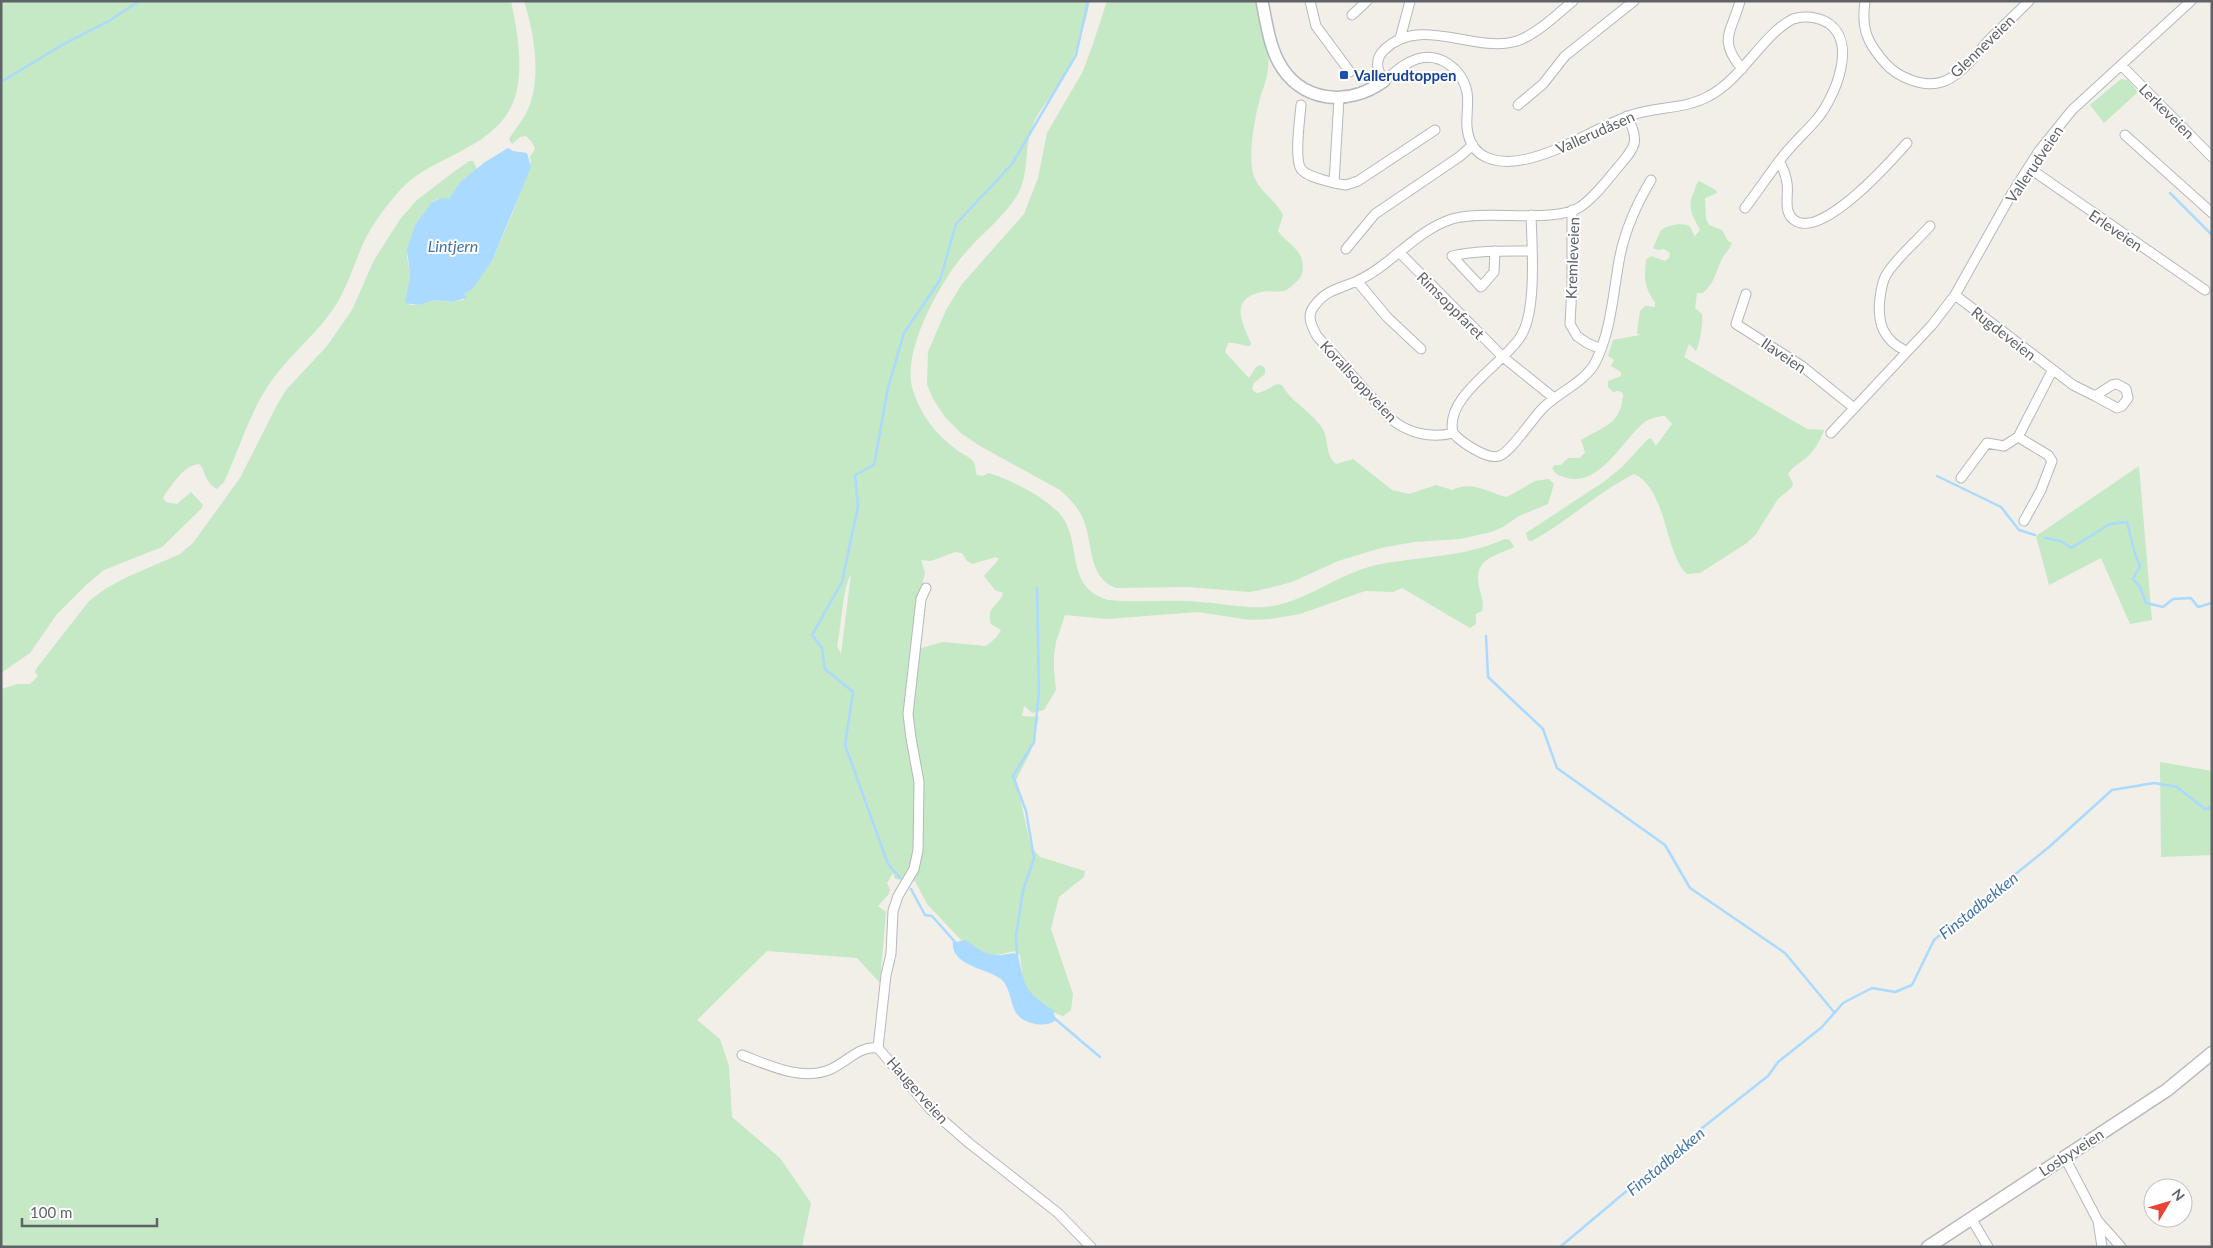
<svg xmlns="http://www.w3.org/2000/svg" width="2213" height="1248" viewBox="0 0 2213 1248" font-family="Lato,sans-serif">
<style>
.green{fill:#c5e8c5;fill-rule:evenodd}
.water{fill:#aadaff}
.lines{fill:none;stroke-linecap:round;stroke-linejoin:round}
.stream{stroke:#aadaff;stroke-width:2.5}
.minor-casing{stroke:#b5b8bc;stroke-width:11}
.tertiary-casing{stroke:#b5b8bc;stroke-width:14}
.secondary-casing{stroke:#b6babf;stroke-width:15}
.minor{stroke:#fff;stroke-width:9}
.tertiary{stroke:#fff;stroke-width:11}
.secondary{stroke:#fff;stroke-width:12}
.transit-dot{fill:#1a4fb4;stroke:#fff;stroke-width:2}
.labels{text-anchor:middle;dominant-baseline:central;stroke-width:4;stroke-linejoin:round;paint-order:stroke}
.street-label{font-size:15px;fill:#5f6368;stroke:#fff}
.transit-label{font-size:15px;font-weight:bold;fill:#164399;stroke:#fff;text-anchor:start}
.water-label{font-size:16px;font-style:italic;fill:#4174aa;stroke:#fff}
</style>
<rect width="100%" height="100%" fill="#f1efe8"/>
<path class="green" d="M1,1h510c7,32 15,79 -1,108 -22,41 -79,48 -109,80 -15,17 -30,36 -39,57 -7,17 -13,35 -22,52 -17,31 -47,53 -68,82 -22,30 -32,68 -48,102l-7,7c-9,-5 -12,-13 -15,-22l-3,-3c-15,1 -25,19 -34,30l-2,4 3,4 11,2 14,-12 12,13 -1,3 -40,39 -58,23 -18,15 -29,29 -27,39 -29,20z
M524,1h566c-5,25 -14,53 -26,75 -10,18 -25,32 -32,51 -8,21 -3,47 -14,67 -15,25 -40,42 -58,65 -22,28 -57,91 -48,128 7,26 23,47 45,63 5,4 11,6 16,11 3,4 2,9 4,14l6,1 5,-3c22,6 66,28 77,48 16,31 2,66 43,79 30,3 61,-1 91,2 26,1 53,9 79,3 34,-8 63,-32 98,-40 45,-9 86,-7 129,-26l5,1 4,7c-24,11 -42,13 -34,44 2,7 4,12 2,20l-6,3v10l-6,4 -68,-40 -9,4 -28,-1 -65,23 -30,5 -20,1 -52,-8 -91,7 -42,-4 -9,27 -2,14v14l2,20 -12,20 -12,3 -8,-7 -2,10 17,1 -9,36 -14,27 15,67 9,10 45,14 -1,6 -25,20 -8,32 22,65 -2,16 -8,6 -16,-6 -23,-20 -4,-35 -5,-4 -23,5 -30,-15 -35,-37 -12,-23 -20,-2 -2,-6 -6,10 3,7 -2,5 -10,11 8,6 -6,71 -23,-25 -90,-7 -70,69 23,19 9,27 3,51 48,41 31,45 -9,44h-801v-558l17,-5h12l8,-8 -3,-4 1,-3 53,-68 16,-12 20,-11 55,-24 13,-11 47,-65 37,-73 9,-15 41,-44 25,-36 22,-50 27,-42 16,-18 34,-26 18,-13h4l4,8 -17,13 -11,17h-11l-7,4 -16,22 -8,31 3,20 -3,20 3,9h9l16,-5 17,2 12,-2v-6l28,-33 21,-49 18,-50 -1,-5 5,-8 -3,-7 -6,-6 -6,1 -8,7 -3,-5c6,-10 15,-20 19,-30 14,-30 6,-77 -4,-108zM955,552l7,1 5,8 5,3 24,-7 3,2 -15,17 11,14 8,3c-4,14 -17,12 -12,31l10,6 -5,8 -10,8 -43,-4 -25,7v-48l7,-28 -4,-13 10,1zM851,574l-10,80 -4,-8c5,-22 5,-56 14,-72z
M1107,1h149c4,21 15,47 12,68 -1,12 -7,23 -9,34 -5,17 -12,60 -4,76 7,14 21,22 28,36l-5,16c7,10 19,16 23,26 3,9 3,19 -5,25 -3,3 -8,8 -12,9 -7,2 -16,-1 -23,1 -32,7 -19,31 -10,51l-1,3c-8,0 -15,-4 -22,-3l-3,9 24,26 7,-11 5,-2 4,3v6l-11,9 -2,6 4,4 6,-1 15,-8 5,1c9,17 26,24 38,40 11,14 3,28 16,39l17,-5 39,31 17,4 27,-9 16,5c21,-10 36,3 55,7l28,-16 14,-2 5,5 -6,20 -29,12 -16,11 -12,5 -31,7 -46,3 -33,6 -43,13 -46,21 -31,8 -12,2 -60,-5 -73,1c-28,-10 -23,-44 -32,-67 -5,-13 -14,-22 -24,-31l-80,-44 -18,-12 -17,-17 -12,-18 -6,-15 1,-32 18,-42 16,-26 62,-70 14,-36 9,-45 36,-62 10,-27z
M2121,79l7,1 10,12 -34,31 -14,-18z
M1699,181l17,9 1,3 -12,5 1,21 3,6 13,5 6,11 4,2c-2,6 -6,9 -9,14 -7,13 -8,26 -20,36h-6l-2,15 7,6c1,9 -2,30 -6,37l-7,-7 -5,13 123,72 17,1c-4,11 -9,20 -18,28 -6,5 -14,9 -18,16l5,9 -1,4 -14,12 -22,35 -9,9 -47,30 -13,1c-23,-21 -19,-84 -53,-100 -36,18 -67,48 -102,67l-4,-1 -2,-7 79,-52 17,-14 26,-28 3,-1 5,8 16,-22 -7,-8c-7,0 -13,2 -19,5 -22,16 -45,66 -79,57 -7,-2 -11,-3 -15,-10l3,-3h6l7,-7h12l5,-6 -4,-12c21,-13 41,-15 42,-47l-4,-2 -6,1 -5,-5v-6l13,-5v-4l-10,-6 3,-6 -6,-4 5,-16 27,-5 -3,-2 3,-22 5,-5 10,1v-5c-11,-14 -11,-26 -9,-42l5,-4 14,5 4,-3 1,-5 -6,-4 -6,1 -5,-2 8,-18c7,-5 21,-8 28,-4 3,2 3,7 6,10l5,-6c-7,-14 -14,-23 -6,-38 2,-5 2,-8 5,-11z
M2139,466l13,154 -22,4 -29,-66 -52,27 -13,-49z
M2160,762l52,9v84l-51,2z"/>
<path class="water" d="M508,148l5,3 14,2 4,14 -39,94 -20,28 -8,5 3,4 -15,4 -17,-2 -16,5 -14,-2 5,-27 -3,-27 8,-24 16,-22 10,-5 8,1 11,-17 25,-20z
M953,940l4,2 8,-2c22,14 23,18 49,13l4,3c8,34 6,34 35,54l3,10c-10,9 -35,4 -41,-9 -5,-10 -5,-24 -14,-32 -14,-11 -52,-13 -48,-39z"/>
<g class="lines">
<path class="stream" d="M1,82l61,-37 47,-24 30,-20
M2170,193l42,42
M1937,476l64,31 18,23 16,5
M2045,538l16,3 10,7 39,-24 17,-2 8,32 5,12 -7,13 7,8 6,16 17,4 10,-8 18,-1 7,9 14,-4
M1486,636l2,41 55,52 14,39 108,77 25,43 95,65 49,59
M900,878l-12,-14 -43,-119 8,-53 -28,-23 -3,-21 -10,-13 30,-53 16,-76 -3,-31 19,-10 14,-77 16,-55 36,-53 16,-56 56,-60 64,-109 12,-54
M911,889l14,26 7,1 23,26
M1017,957l-1,-21 7,-45 11,-33 -8,-47 -13,-35 21,-34 5,-51 -2,-103
M1054,1018l46,39
M1560,1247l132,-111 76,-60 10,-14 44,-35 21,-24 29,-15 23,4 17,-7 22,-45 115,-93 63,-57 42,-7 23,4 28,22 7,-2"/>
<defs>
<path id="minor" d="M1310,1l6,25 34,46
M1573,1c-16,13 -40,37 -60,41 -41,10 -94,-27 -129,8 -10,10 -7,20 0,31 10,-8 20,-18 33,-22 23,-7 45,10 50,33 2,12 -1,23 0,35 3,34 33,38 60,32 38,-9 66,-30 102,-43 26,-10 55,-6 80,-20 32,-16 55,-63 84,-77 11,-4 25,-2 35,4 30,20 7,74 -11,96 -12,14 -26,26 -37,41 -12,16 -23,32 -35,48
M1740,1c-8,31 -23,38 2,68
M1865,1c-4,28 2,42 21,63 12,13 37,24 56,18 19,-6 35,-29 48,-43 13,-13 26,-25 39,-38
M1352,15l15,-14
M1400,39l10,-38
M2121,65l91,92
M1339,98l-5,85 12,2 12,-4 77,-51
M1301,105c-1,13 -7,54 0,64 6,8 24,11 33,14
M1518,105l25,-21 22,-28 69,-55
M2125,135l87,78
M1779,161c4,7 7,14 8,22 2,11 -4,28 6,36 26,24 98,-58 114,-76
M2029,168l176,122
M1572,210v75l-2,39 7,12 10,7 14,6
M1346,249l29,-35 84,-57 14,-12
M1495,251l-1,21 -13,15 -29,-31c26,-6 53,-5 79,-5
M1399,252l104,105 51,41
M1357,281l30,36 34,32
M1746,294l-10,30 66,42 52,42
M1955,295l118,90 22,11 17,-11 5,-1 9,5 2,9 -6,8 -5,2 -22,-12
M1906,351c-23,-11 -29,-28 -26,-53 1,-8 2,-16 6,-23 11,-18 30,-33 44,-49
M1453,433c-22,6 -46,0 -63,-15l-73,-82c-6,-11 -11,-21 -2,-31 11,-15 26,-17 42,-24 35,-16 58,-50 95,-62 32,-10 103,5 128,-12 15,-10 27,-27 39,-41 17,-20 21,-25 8,-50
M1453,433c8,9 34,27 46,23 10,-2 34,-38 43,-47 16,-17 44,-27 54,-48 15,-31 17,-66 23,-100 5,-28 17,-56 32,-81
M1453,433c-9,-37 51,-69 68,-97 16,-26 11,-90 10,-121
M1831,433l101,-108 23,-30 56,-100 28,-44 33,-41 119,-109
M2018,437l30,18 4,6 -11,29 -17,31
M1961,478l26,-35 17,3 14,-9 34,-66
M878,1048l8,-73 5,-21 2,-43 5,-15 16,-27 4,-19 1,-68 -8,-44 -3,-24 13,-115 5,-11
M742,1055c26,10 61,27 89,14 16,-7 29,-24 47,-21l52,61 39,34 89,70 33,34
M2064,1156l34,65 23,26
M1971,1218l17,29
M2098,1221l4,26"/>
<path id="tertiary" d="M1262,1c4,20 7,42 16,60 22,42 70,46 106,20"/>
<path id="secondary" d="M1928,1247l239,-157 45,-37"/>
</defs>
<use href="#minor" class="minor-casing"/>
<use href="#tertiary" class="tertiary-casing"/>
<use href="#secondary" class="secondary-casing"/>
<use href="#minor" class="minor"/>
<use href="#tertiary" class="tertiary"/>
<use href="#secondary" class="secondary"/>
</g>
<rect class="transit-dot" x="1339" y="70" width="10" height="10" rx="2.5"/>
<g class="labels">
<g class="street-label">
<text transform="translate(1982 46) rotate(-44)">Glenneveien</text>
<text transform="translate(2167 111) rotate(45)">Lerkeveien</text>
<text transform="translate(1595 132) rotate(-24)">Vallerudåsen</text>
<text transform="translate(2034 164) rotate(-56)">Vallerudveien</text>
<text transform="translate(2116 230) rotate(34)">Erleveien</text>
<text transform="translate(1572 258) rotate(-88)">Kremleveien</text>
<text transform="translate(1451 305) rotate(45)">Rimsoppfaret</text>
<text transform="translate(2004 333) rotate(38)">Rugdeveien</text>
<text transform="translate(1784 355) rotate(34)">Ilaveien</text>
<text transform="translate(1359 381) rotate(47)">Korallsoppveien</text>
<text transform="translate(918 1090) rotate(48)">Haugerveien</text>
<text transform="translate(2071 1152) rotate(-33)">Losbyveien</text>
</g>
<g class="transit-label">
<text x="1354" y="75">Vallerudtoppen</text>
</g>
<g class="water-label">
<text x="453" y="245">Lintjern</text>
<text transform="translate(1978 905) rotate(-39)">Finstadbekken</text>
<text transform="translate(1665 1161) rotate(-40)">Finstadbekken</text>
</g>
</g>
<rect width="2213" height="1248" fill="none" stroke="#5f6368" stroke-width="5"/>
<g transform="translate(2168 1203) rotate(52)"><circle r="24" fill="#ffffff" stroke="#bfc1c3"/>
<path d="M0-4L9 19L0 12L-9 19Z" fill="#ea4335"/>
<text y="-8" font-size="14" font-weight="bold" text-anchor="middle" fill="#5f6368">N</text>
</g>
<path d="M22 1218v8h135v-8" fill="none" stroke="#5f6368" stroke-width="2.5"/>
<text x="30" y="1218" font-size="15" fill="#5f6368" stroke="#ffffff" stroke-width="4" paint-order="stroke">100 m</text>
</svg>
